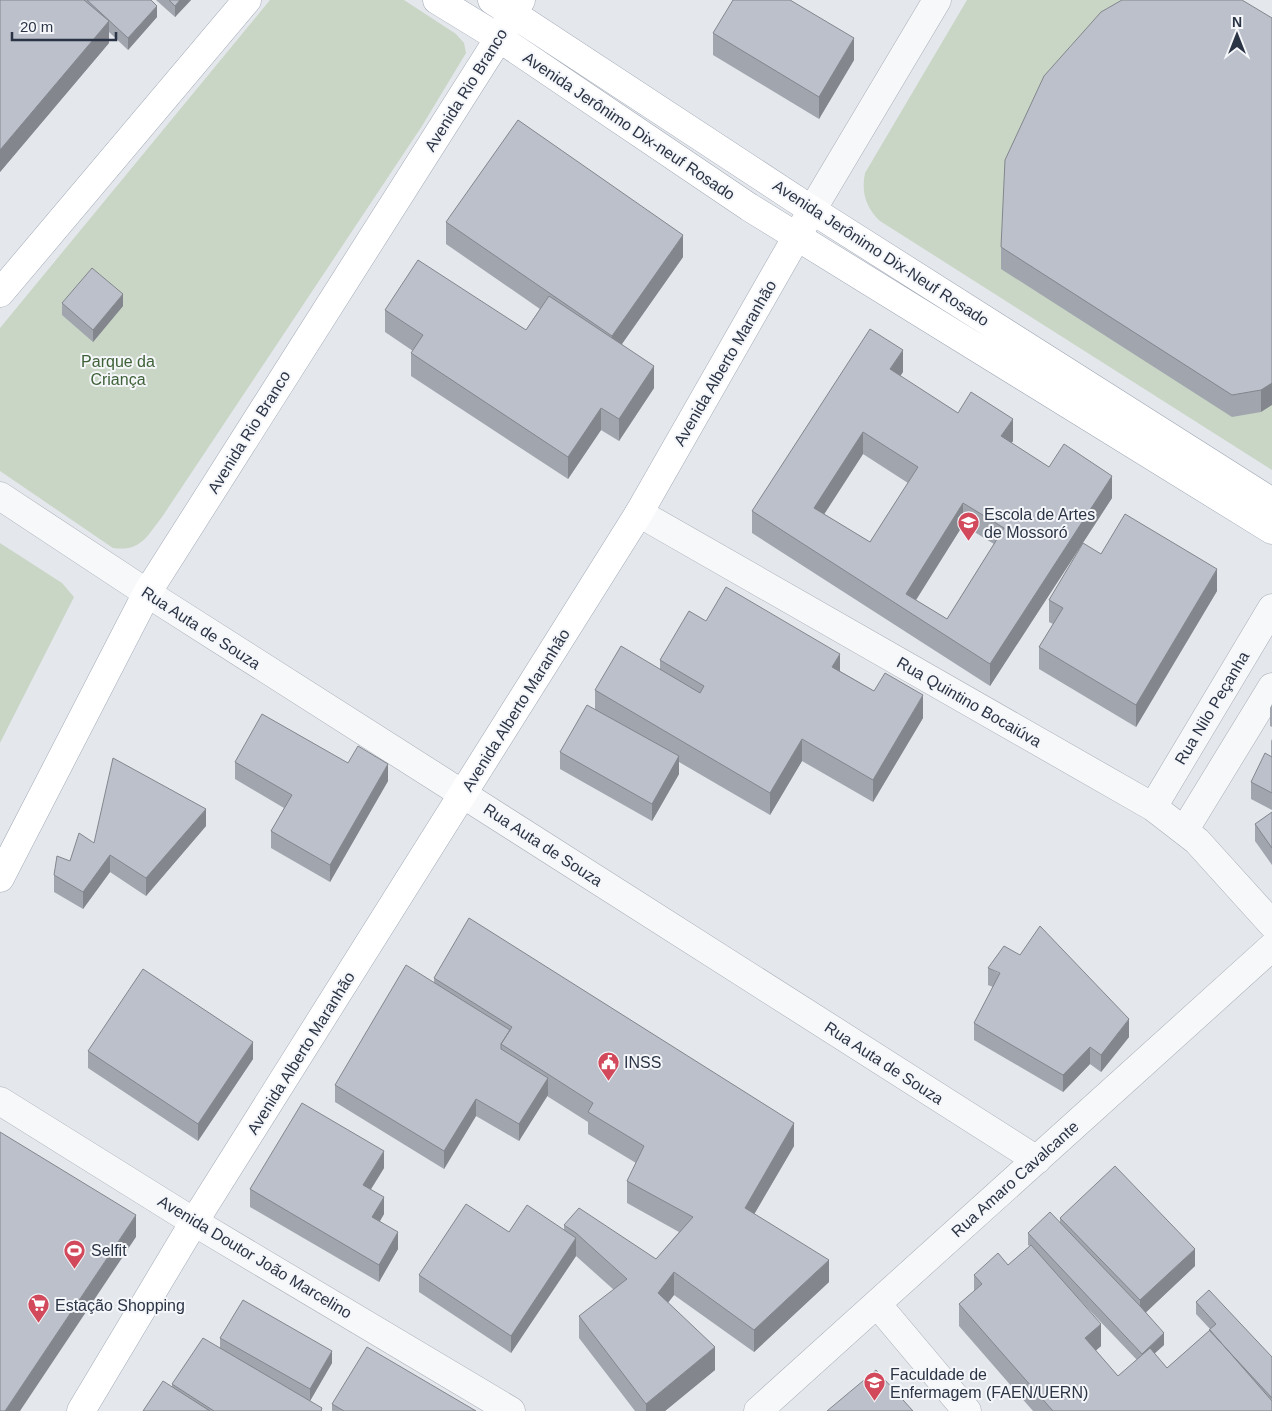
<svg xmlns="http://www.w3.org/2000/svg" width="1272" height="1411" viewBox="0 0 1272 1411" font-family="Helvetica,sans-serif">
<style>
.green{fill:#c9d6c5}
.lines{fill:none;stroke-linecap:round;stroke-linejoin:round}
.minor-casing{stroke:#a9aeb7;stroke-width:29}
.major-casing{stroke:#a3abb8;stroke-width:29}
.minor{stroke:#f7f8fa;stroke-width:28}
.major{stroke:#fff;stroke-width:28}
.wall{fill:#a1a5ae;fill-rule:evenodd}
.shaded-wall{fill:#83868d}
.building{fill:#bbc0ca;stroke:#83868d;fill-rule:evenodd}
.labels{text-anchor:middle;dominant-baseline:central;stroke-width:4;stroke-linejoin:round;paint-order:stroke}
.street-label{font-size:16px;fill:#2b3445;stroke:#f4f6f9}
.park-label{font-size:16px;fill:#3f6138;stroke:#f4f6f9}
.poi-label{font-size:16px;fill:#2b3445;stroke:#f4f6f9;text-anchor:start}
</style>
<rect width="100%" height="100%" fill="#e4e7ec"/>
<path class="green" d="M270,0h134l52,34 8,9 2,10 -44,73 -260,391c-15,19 -21,35 -49,31l-113,-77v-143z
M967,0h271l34,21v449l-392,-249c-14,-13 -19,-29 -15,-48z
M0,543l62,40 12,14 -74,146z"/>
<g class="lines">
<defs>
<path id="minor" d="M812,210l125,-210
M0,496l147,97 890,567
M639,513l514,294 44,34 75,83
M1153,807l119,-199
M1184,831l88,-144
M0,1101l194,121 317,189
M877,1304l90,107
M758,1411l514,-464"/>
<path id="major" d="M437,0l62,38 250,169 523,323
M492,0l320,210 460,292
M0,293l247,-293
M0,878l147,-285 352,-555 22,-38
M81,1411l113,-189 445,-709 173,-303"/>
</defs>
<use href="#minor" class="minor-casing"/>
<use href="#major" class="major-casing"/>
<use href="#minor" class="minor"/>
<use href="#major" class="major"/>
</g>
<path class="wall" d="M0,0h151l6,17 -29,33 -19,-18v11l-109,129z
M156,0h35l-16,17z
M1272,18l-11,394 -29,5 -231,-148v-22z
M713,33l141,27 -35,59 -106,-64z
M446,222l237,35 -61,87 32,44 -35,53 -18,-11 -33,49 -157,-103v-23l2,-2 -28,-19v-22l141,20 14,-21 -94,-65z
M62,303l61,3 -30,36 -31,-27z
M903,372l-3,4 58,37 55,28 -2,2 38,24 63,31 -122,188 -238,-153v-22zM863,454l45,29 -38,59 -46,-28zM963,525l31,19 -47,75 -31,-19z
M1101,554l116,37 -81,136 -97,-58v-22l14,-23 -4,-2v-22z
M706,621l134,50 34,20 49,27 -50,84 -71,-41 -32,54 -91,-53v12l-27,47 -92,-52v-17l35,-43v-19l65,-21v-9z
M1272,704v23l-2,-1v-18z
M1272,739v71l-21,-11v-17l20,-25v-16z
M235,762l113,1 40,18 -58,101 -59,-34v-17l13,-23 -49,-29z
M1272,812v53l-17,-24v-17z
M206,826l-60,70 -36,-24 -27,37 -29,-17v-17l16,-14 24,-18z
M988,968l141,69 -28,35 -11,-8 -27,28 -89,-52v-17l19,-36 -5,-2z
M434,978l360,168 -40,68 75,68 -75,70 -80,-57 -6,8 47,67 -50,41h-30l-56,-73v-22l35,-26 -38,-34 -65,97 -92,-61v-17l90,-43 55,-2v-5l92,34 23,-27 -52,-29v-22l9,-18 -48,-29v-12l-41,-26 -28,45 -43,-25 -32,53 -109,-67v-17l99,-102z
M88,1051l165,8 -55,82 -110,-73z
M384,1168l-13,21 13,25 -4,7 18,28 -19,33 -129,-75v-18z
M1060,1218l135,48 -49,46 18,33 -10,8 13,15 42,-37 1,-2 -14,-15v-12l76,55v54h-239l-74,-85v-22l15,-13v-16l34,-10 22,-19 -2,-1v-12l32,-10zM1076,1296l61,64 -19,16 -23,-25 6,-5z
M220,1338l112,25 -22,38 12,10h-179l29,-24v-3l48,-36z
M332,1404l144,7h-144z"/>
<path class="shaded-wall" d="M180,0h11l-16,17v-11z
M157,6v11l-29,33v-12z
M109,21v22l-109,129v-22z
M854,38v22l-35,59v-22z
M683,235v22l-71,101v-22z
M123,294v12l-30,36v-12z
M903,350v22l-13,19v-22z
M654,366v22l-35,53v-22z
M1272,383v22l-11,7v-22z
M601,408v22l-33,49v-22z
M1013,419v22l-12,17v-22z
M863,432v22l-49,76v-22z
M1112,476v22l-122,188v-22z
M963,503v22l-54,86 -3,-17z
M1217,569v22l-81,136v-22z
M840,654v22l-8,-9z
M923,695v23l-50,84v-22z
M802,739v22l-32,54v-22z
M679,756v18l-27,47v-17z
M388,764v17l-58,101v-17z
M206,809v17l-60,70v-18z
M110,855v17l-27,37v-17z
M1129,1019v18l-28,35v-17z
M253,1042v17l-55,82v-17z
M1090,1047v17l-27,28v-17z
M548,1078v17l-29,46v-17z
M476,1099v17l-32,53v-18z
M794,1123v23l-49,84v-22z
M384,1151v17l-21,34v-17z
M384,1197v17l-12,20v-17z
M136,1215v22l-116,174h-15z
M398,1232v17l-19,33v-17z
M576,1238v18l-65,97v-17z
M1195,1249v17l-55,52v-18z
M829,1260v22l-75,70v-22z
M674,1272v23l-16,20v-22z
M1101,1324v22l-16,14v-22z
M1164,1333v12l-22,20v-11z
M715,1347v23l-50,41h-19v-7z
M332,1351v12l-22,38v-12z"/>
<path class="building" d="M0,0h84l25,21 -109,129z
M87,0h64l6,6 -29,32z
M169,0h11l-5,6z
M733,0h57l64,38 -35,59 -106,-64z
M1122,0h120l30,18v365l-11,7 -29,5 -231,-148 4,-87 39,-84 57,-64z
M518,120l165,115 -71,101 -166,-114z
M418,260l108,70 23,-34 105,70 -35,53 -18,-11 -33,49 -157,-104 12,-18 -38,-25z
M92,268l31,26 -30,36 -31,-27z
M870,329l33,21 -13,19 68,44 13,-21 42,27 -12,17 48,31 15,-23 48,32 -122,188 -238,-153zM863,432l55,35 -48,75 -56,-34zM963,503l41,25 -57,91 -41,-25z
M1125,514l92,55 -81,136 -97,-58 24,-39 -14,-8 34,-57 18,11z
M726,587l114,67 -8,13 42,24 11,-18 38,22 -50,85 -71,-41 -32,54 -175,-103 26,-44 79,47 4,-7 -44,-26 29,-49 17,10z
M587,705l92,51 -27,48 -92,-52z
M262,714l86,49 10,-17 30,18 -58,101 -59,-34 21,-36 -57,-33z
M1265,753l7,4v36l-21,-11z
M113,758l93,51 -60,69 -36,-23 -27,37 -29,-17 3,-19 13,5 9,-28 15,10z
M1272,812v36l-17,-24z
M469,918l325,205 -49,85 84,52 -75,70 -80,-58 -16,21 57,54 -69,57 -67,-88 48,-37 -51,-46 -12,-8 15,-17 77,51 37,-42 -66,-36 17,-35 -56,-34 5,-9 -92,-59 11,-17 -78,-49z
M1040,926l89,93 -28,36 -11,-8 -27,28 -89,-52 26,-50 -12,-5 16,-22 16,9z
M406,965l104,65 -9,14v5l47,29 -29,46 -43,-25 -32,52 -109,-66z
M143,969l110,73 -55,82 -110,-73z
M302,1103l82,48 -21,34 21,12 -12,20 26,15 -19,33 -129,-76z
M0,1132l136,83 -131,196h-5z
M1115,1166l80,83 -55,51 -80,-82z
M466,1204l43,28 18,-27 49,33 -65,98 -92,-61z
M1050,1212l90,94 24,27 -22,21 -114,-121z
M1031,1245l70,79 -16,14 33,38 32,-28 17,20 43,-38 62,71v10h-219l-94,-107 23,-20 -8,-9 24,-22 10,12z
M1209,1290l63,67v41l-63,-68 7,-6 -20,-22z
M243,1300l89,51 -22,38 -90,-51z
M203,1338l119,70 -1,3h-107l-42,-27z
M367,1347l109,64h-132l-12,-7z
M876,1370l37,41h-86z
M163,1381l47,30h-67z"/>
<defs>
<symbol id="school-pin" viewBox="-11 -11 22 30"><path d="M0 17L-7.5 6A9.5 9.5 0 1 1 7.5 6Z" fill="#d1495b" stroke="#f4f6f9"/><path d="M0-5L7-2L0 1L-7-2ZM-4 1L0 2.5L4 1V4Q0 6-4 4Z" fill="#fff"/></symbol>
<symbol id="civic-pin" viewBox="-11 -11 22 30"><path d="M0 17L-7.5 6A9.5 9.5 0 1 1 7.5 6Z" fill="#d1495b" stroke="#f4f6f9"/><path d="M-.6-6.5H3V-4.5H.6V-3L4-1V1h2V6H-6V1h2V-1L-.6-3ZM-1.2 2.5V6h2.4V2.5Z" fill="#fff"/></symbol>
<symbol id="stadium-pin" viewBox="-11 -11 22 30"><path d="M0 17L-7.5 6A9.5 9.5 0 1 1 7.5 6Z" fill="#d1495b" stroke="#f4f6f9"/><path d="M0-5a6.5 5 0 1 0 0 10a6.5 5 0 1 0 0-10ZM-3.5-1.8h7v3.6h-7Z" fill="#fff"/></symbol>
<symbol id="supermarket-pin" viewBox="-11 -11 22 30"><path d="M0 17L-7.5 6A9.5 9.5 0 1 1 7.5 6Z" fill="#d1495b" stroke="#f4f6f9"/><path d="M-6-5.5h2.5l.6 2H6L4.5 2H-2.5L-4.4-4H-6ZM-1.5 3.2a1.3 1.3 0 1 0 .1 0ZM3 3.2a1.3 1.3 0 1 0 .1 0Z" fill="#fff"/></symbol>
<symbol id="university-pin" viewBox="-11 -11 22 30"><path d="M0 17L-7.5 6A9.5 9.5 0 1 1 7.5 6Z" fill="#d1495b" stroke="#f4f6f9"/><path d="M0-5L7-2L0 1L-7-2ZM-4 1L0 2.5L4 1V4Q0 6-4 4Z" fill="#fff"/></symbol>
</defs>
<g fill-rule="evenodd">
<use href="#school-pin" x="956" y="510" width="25" height="34"/>
<use href="#civic-pin" x="596" y="1050" width="25" height="34"/>
<use href="#stadium-pin" x="62" y="1238" width="25" height="34"/>
<use href="#supermarket-pin" x="26" y="1292" width="25" height="34"/>
<use href="#university-pin" x="862" y="1370" width="25" height="34"/>
</g>
<g class="labels">
<g class="street-label">
<text transform="translate(466 90) rotate(-58)">Avenida Rio Branco</text>
<text transform="translate(629 126) rotate(34)">Avenida Jerônimo Dix-neuf Rosado</text>
<text transform="translate(881 253) rotate(33)">Avenida Jerônimo Dix-Neuf Rosado</text>
<text transform="translate(725 363) rotate(-60)">Avenida Alberto Maranhão</text>
<text transform="translate(249 432) rotate(-58)">Avenida Rio Branco</text>
<text transform="translate(201 628) rotate(33)">Rua Auta de Souza</text>
<text transform="translate(969 702) rotate(30)">Rua Quintino Bocaiúva</text>
<text transform="translate(1212 708) rotate(-59)">Rua Nilo Peçanha</text>
<text transform="translate(516 710) rotate(-58)">Avenida Alberto Maranhão</text>
<text transform="translate(543 845) rotate(33)">Rua Auta de Souza</text>
<text transform="translate(301 1053) rotate(-58)">Avenida Alberto Maranhão</text>
<text transform="translate(884 1063) rotate(33)">Rua Auta de Souza</text>
<text transform="translate(1015 1179) rotate(-42)">Rua Amaro Cavalcante</text>
<text transform="translate(255 1257) rotate(31)">Avenida Doutor João Marcelino</text>
</g>
<g class="park-label">
<text x="118" y="361">Parque da<tspan x="118" dy="18">Criança</tspan></text>
</g>
<g class="poi-label">
<text x="984" y="514">Escola de Artes<tspan x="984" dy="18">de Mossoró</tspan></text>
<text x="624" y="1062">INSS</text>
<text x="91" y="1250">Selfit</text>
<text x="55" y="1305">Estação Shopping</text>
<text x="890" y="1374">Faculdade de<tspan x="890" dy="18">Enfermagem (FAEN/UERN)</tspan></text>
</g>
</g>
<g transform="translate(1237 35)" stroke="#f4f6f9" stroke-width="4" paint-order="stroke">
<path d="M0-4L9 19L0 12L-9 19Z" fill="#2b3445"/>
<text y="-8" font-size="14" font-weight="bold" text-anchor="middle" fill="#2b3445">N</text>
</g>
<path d="M12 32v8h104v-8" fill="none" stroke="#2b3445" stroke-width="2.5"/>
<text x="20" y="32" font-size="15" fill="#2b3445" stroke="#f4f6f9" stroke-width="4" paint-order="stroke">20 m</text>
</svg>
